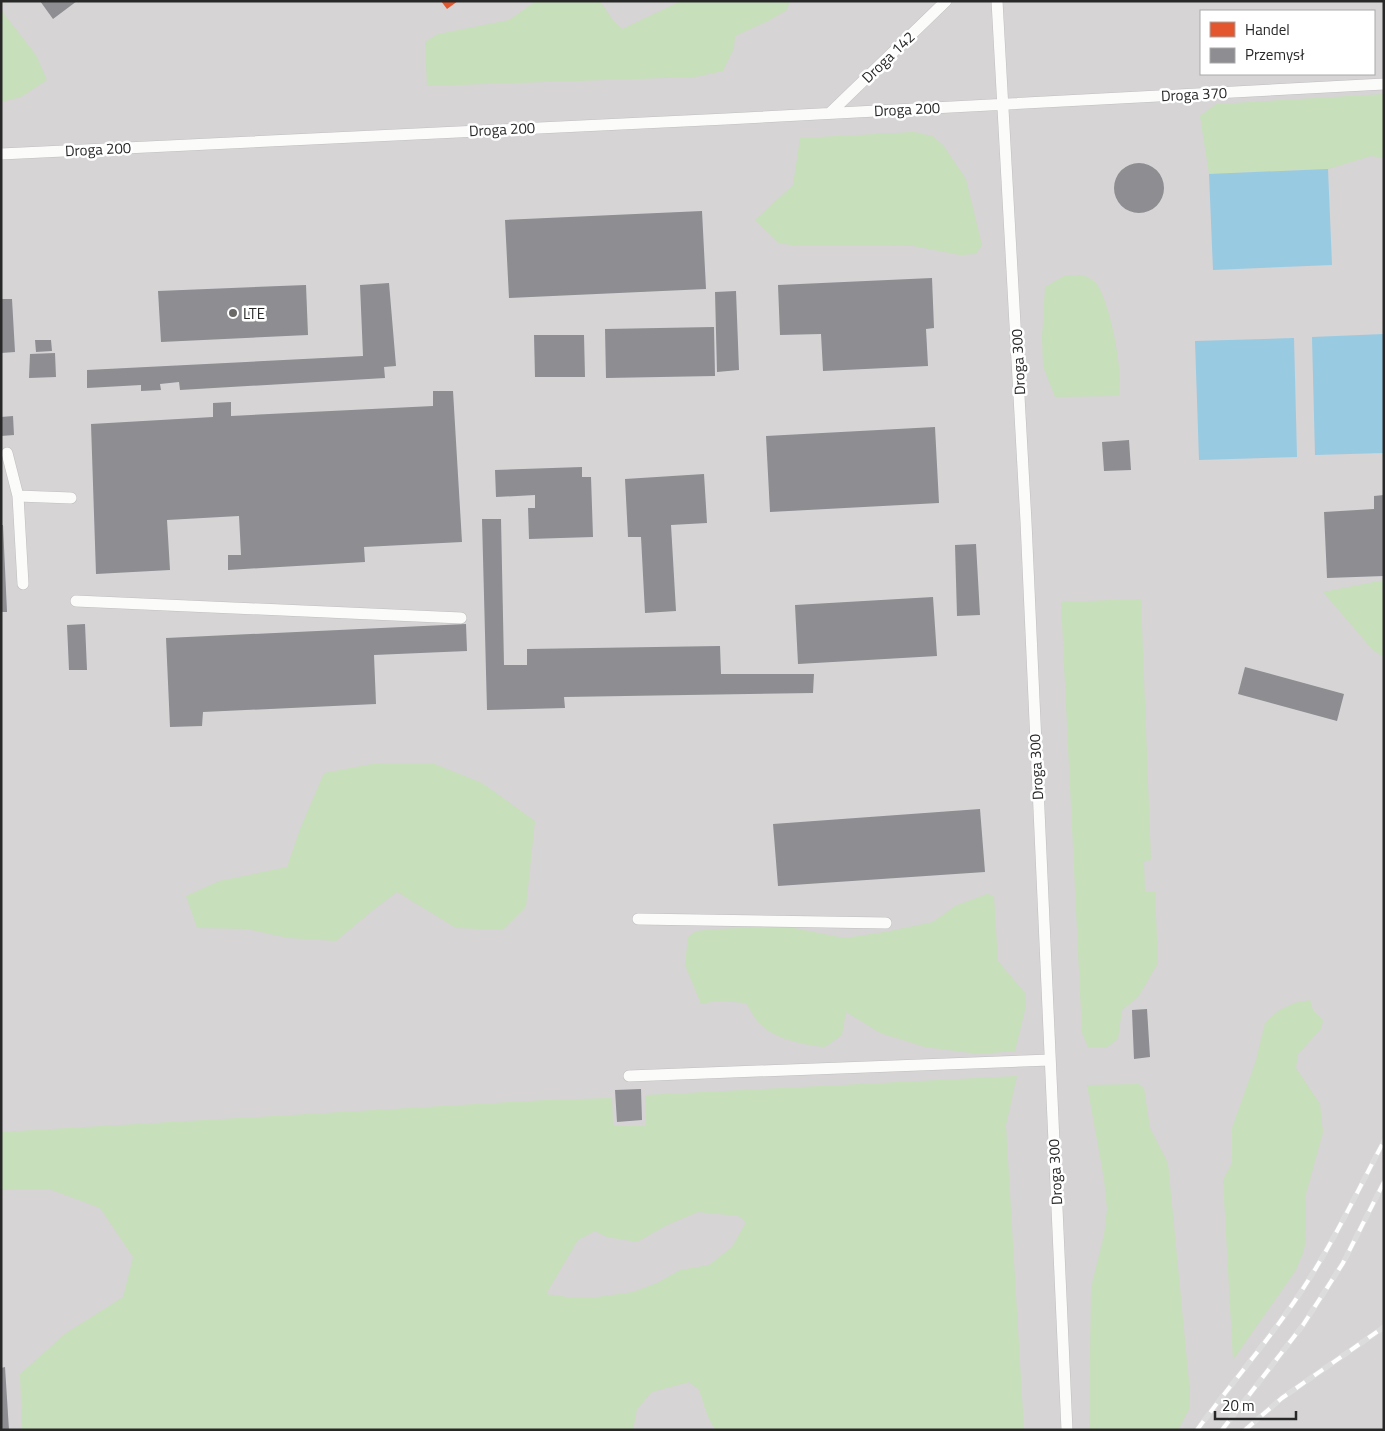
<svg xmlns="http://www.w3.org/2000/svg" width="1385" height="1431" viewBox="0 0 1385 1431" font-family="'Titillium Web',sans-serif">
<style>
.industrial{fill:#d6d4d5;fill-rule:evenodd}
.green{fill:#c7dfba;fill-rule:evenodd}
.water{fill:#98cae1}
.shops{fill:#e4572e}
.industry{fill:#8d8d92}
.lines{fill:none;stroke-linecap:round;stroke-linejoin:round}
.lane-casing{stroke:#c0bfbf;stroke-width:12}
.lane{stroke:#fbfbfa;stroke-width:11}
.rail-casing{stroke:#dddcdd;stroke-width:5.5}
.rail{stroke:#fff;stroke-width:4;stroke-dasharray:11;stroke-linecap:butt}
.poi-dot{fill:#6a6968;stroke:#fff;stroke-width:2}
.labels{text-anchor:middle;dominant-baseline:central;stroke-width:5;stroke-linejoin:round;paint-order:stroke}
.street-label{font-size:15px;fill:#282828;stroke:#fff}
.poi-label{font-size:15px;fill:#282828;stroke:#fff;text-anchor:start}
</style>
<rect width="100%" height="100%" fill="#e6e3de"/>
<path class="industrial" d="M1,1h1383v1429h-1383zM1201,11h173v63h-173z"/>
<path class="green" d="M536,1h64l12,18 10,10 59,-28h109l-3,9 -19,11 -33,15 -1,12 -11,23 -28,6 -268,9 -2,-44 13,-8 71,-14z
M1,10l35,45 11,25 -26,17 -20,5z
M1384,94v64l-13,-2 -43,13 -119,5 -9,-58 16,-12z
M914,132l18,4 11,9 23,34 16,66 -6,9 -16,1 -47,-9 -122,-1 -12,-2 -24,-23 38,-35 7,-47z
M1083,275c4,2 11,5 13,8 14,18 28,91 23,113l-64,1 -12,-31 -1,-29 3,-50 19,-11z
M1384,580v78l-12,-9 -49,-57z
M1141,599l10,261 -7,1 1,31h10l3,71 -20,34 -16,13 -4,29 -12,9 -18,-1 -6,-14 -21,-431z
M432,763l50,20 53,38 -9,86 -23,23 -47,-2 -59,-36 -24,18 -37,31 -48,-3 -41,-9 -50,-1 -11,-32 33,-15 68,-14 13,-38 24,-56 48,-9z
M987,894l7,2 4,65 27,32 1,13 -11,45 -36,3 -54,-7 -45,-14 -34,-21 -4,23 -17,12c-20,-2 -51,-8 -66,-24 -5,-5 -9,-14 -13,-20l-28,-2 -17,3 -16,-39 3,-28 8,-6 21,-2 67,-3 60,12 41,-6 48,-10 22,-16z
M1310,1000l3,10 10,10 -2,9 -23,25 -2,14 24,36 3,28 -17,62v46l-3,13 -7,17 -63,90 -10,-180 9,-17v-35l24,-68 9,-37 13,-12 16,-8z
M1017,1076l-11,49 18,305h-309l-7,-13 -9,-27 -10,-8 -37,10 -15,17 -4,21h-611l-2,-56 46,-41 57,-36 10,-40 -33,-49 -51,-19 -48,1v-58l545,-32 66,-2 1,28h33l-1,-31zM698,1212l40,4 8,6 -14,25 -23,18 -29,5 -23,13 -24,9 -36,5h-30l-21,-3 32,-54 17,-9 12,6 30,5 30,-17z
M1139,1084l5,4 6,40 18,35 22,229 -1,17 -11,21h-89l2,-143 13,-52 3,-26 -3,-30 -17,-94z"/>
<path class="water" d="M1328,169l4,96 -119,5 -4,-96z
M1384,334v119l-69,2 -3,-118z
M1294,338l3,119 -98,3 -4,-119z"/>
<path class="shops" d="M441,1h17l-11,8z"/>
<path class="industry" d="M40,1h37l-24,18z
M1114 188a25 25 0 1 1 50 0a25 25 0 1 1-50 0Z
M702,211l4,78 -197,9 -4,-78z
M932,278l2,50 -8,1 2,37 -105,5 -2,-37 -41,1 -2,-50z
M389,283l7,83 -12,1 1,11 -205,12 -1,-8 -19,2 1,6 -20,1v-6l-54,3v-18l276,-14 -3,-71z
M306,285l2,50 -147,7 -3,-51z
M736,291l3,79 -22,2 -2,-80z
M1,299h11l3,53 -14,1z
M714,327l1,49 -109,2 -1,-49z
M534,335h50l1,42h-50z
M35,340h16l1,11 -16,1z
M55,353l1,24 -27,1 1,-24z
M433,391h20l9,151 -98,5 1,15 -137,8v-15h13l-2,-39 -72,4 3,50 -74,4 -5,-150 122,-7v-14l18,-1v14l202,-10z
M13,416l1,19 -13,1v-19z
M935,427l4,76 -169,9 -4,-76z
M1129,440l2,30 -27,1 -2,-29z
M582,467v10h9l2,60 -64,2 -1,-31h7v-13l-39,2 -1,-27z
M704,474l3,49 -36,2 5,86 -31,2 -4,-76h-13l-3,-58z
M1384,495v81l-57,2 -3,-66 50,-3v-13z
M482,519h19l3,146h23v-16l193,-3 1,28h93l-1,19 -249,4 1,11 -78,2z
M1,525h2l4,87h-6z
M976,544l4,71 -23,1 -2,-71z
M933,597l4,59 -139,8 -3,-59z
M85,624l2,46h-18l-2,-45z
M466,624l1,27 -93,4 2,49 -173,8 -1,14 -32,1 -4,-89z
M1245,667l99,27 -7,27 -99,-27z
M980,809l5,63 -207,14 -5,-62z
M1147,1009l3,48 -16,2 -2,-49z
M641,1089l1,31 -25,2 -2,-32z
M5,1367l4,63h-8v-62z"/>
<g class="lines">
<defs>
<path id="lane" d="M997,1l29,521 41,908
M830,113l116,-112
M1,154l725,-35 658,-35
M7,453l11,43 53,2
M18,496l5,88
M76,601l385,17
M638,919l248,4
M629,1076l421,-16"/>
</defs>
<use href="#lane" class="lane-casing"/>
<use href="#lane" class="lane"/>
<defs>
<path id="rail" d="M1197,1430c35,-48 75,-93 107,-143 30,-46 54,-97 80,-146
M1222,1430l81,-105 40,-62 41,-81
M1245,1430l37,-32 102,-71"/>
</defs>
<use href="#rail" class="rail-casing"/>
<use href="#rail" class="rail"/>
</g>
<circle class="poi-dot" cx="233" cy="313" r="5"/>
<g class="labels">
<g class="street-label">
<text transform="translate(888 57) rotate(-44)">Droga 142</text>
<text transform="translate(1194 94) rotate(-3)">Droga 370</text>
<text transform="translate(907 109) rotate(-3)">Droga 200</text>
<text transform="translate(502 129) rotate(-3)">Droga 200</text>
<text transform="translate(98 149) rotate(-3)">Droga 200</text>
<text transform="translate(1018 362) rotate(-93)">Droga 300</text>
<text transform="translate(1036 767) rotate(-93)">Droga 300</text>
<text transform="translate(1055 1172) rotate(-93)">Droga 300</text>
</g>
<g class="poi-label">
<text x="243" y="313">LTE</text>
</g>
</g>
<rect width="1385" height="1431" fill="none" stroke="#282828" stroke-width="5"/>
<rect x="1200" y="10" width="175" height="65" fill="#ffffff" stroke="#a9a9a9"/>
<rect x="1210" y="22" width="25" height="15" fill="#e4572e" stroke="#a9a9a9"/>
<text x="1245" y="35" font-size="15" fill="#282828">Handel</text>
<rect x="1210" y="48" width="25" height="15" fill="#8d8d92" stroke="#a9a9a9"/>
<text x="1245" y="60" font-size="15" fill="#282828">Przemysł</text>
<path d="M1215 1411v8h81v-8" fill="none" stroke="#282828" stroke-width="2.5"/>
<text x="1222" y="1411" font-size="15" fill="#282828" stroke="#ffffff" stroke-width="4" paint-order="stroke">20 m</text>
</svg>
